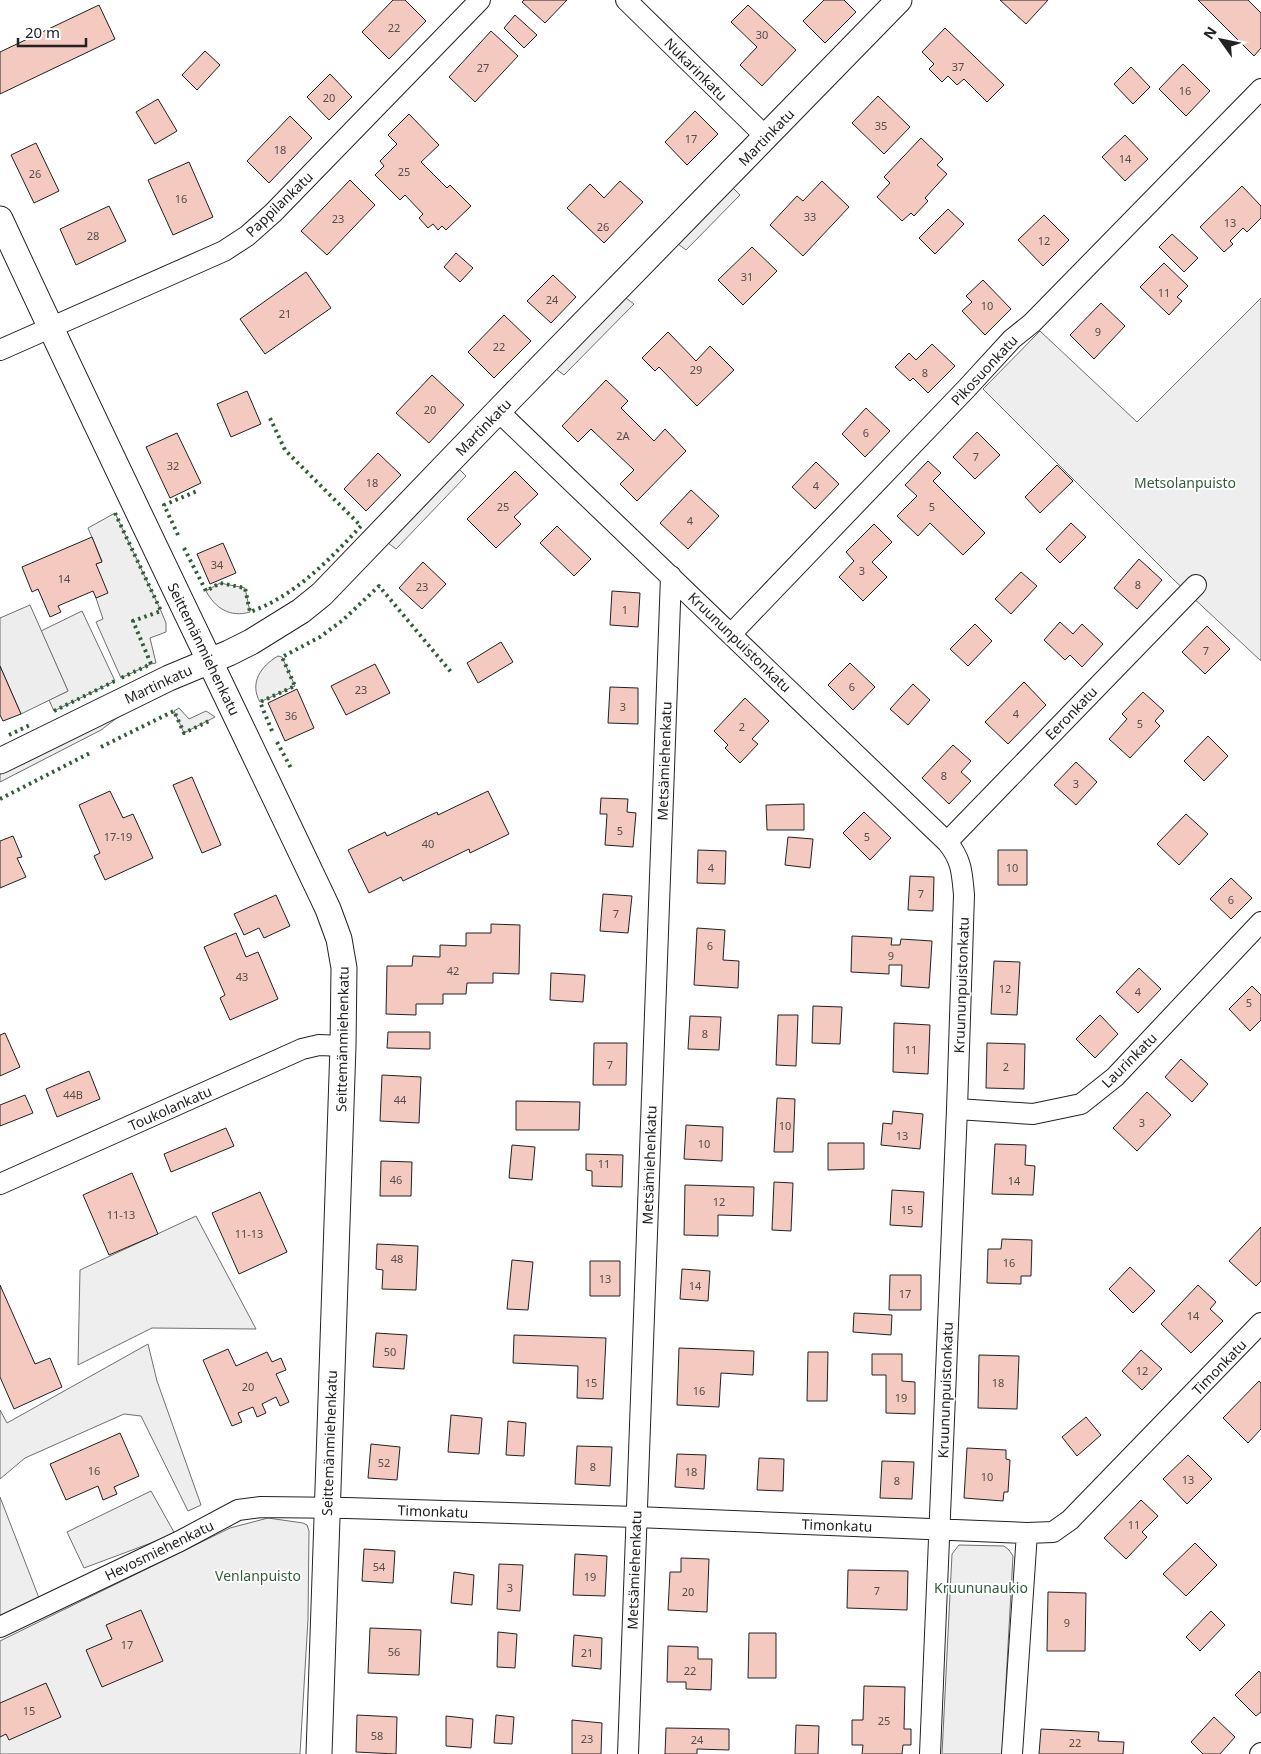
<svg xmlns="http://www.w3.org/2000/svg" width="1261" height="1754" viewBox="0 0 1261 1754" font-family="'Noto Sans',sans-serif">
<style>
.green{fill:#eee;stroke:#6f6f6f}
.parking{fill:#ededed;stroke:#6f6f6f}
.building{fill:#f3c9c0;stroke:#222}
.lines{fill:none;stroke-linecap:round;stroke-linejoin:round}
.minor-casing{stroke:#222;stroke-width:22}
.tertiary-casing{stroke:#222;stroke-width:27}
.minor{stroke:#fff;stroke-width:20}
.tertiary{stroke:#fff;stroke-width:25}
.hedge{stroke:#2f5e38;stroke-width:4;stroke-dasharray:2.5 4;stroke-linecap:butt}
.labels{text-anchor:middle;dominant-baseline:central;stroke-width:4;stroke-linejoin:round;paint-order:stroke}
.number-label{font-size:11px;fill:#564c4a}
.street-label{font-size:14px;fill:#222;stroke:#fff}
.park-label{font-size:14px;fill:#2f5e38;stroke:#fff}
</style>
<rect width="100%" height="100%" fill="#fff"/>
<path class="green" d="M1261,298v363l-87,-81 -191,-191 57,-58 97,91z
M115,513l46,98 5,12v9l-16,6 6,25 -5,1 -30,14 -25,-56 7,-3 -7,-21v-34l6,-3 -14,-33z
M220,583l25,5 5,24c-20,6 -35,-4 -44,-21z
M82,611l33,70 -61,30 -5,-11 19,-9 -27,-60z
M278,656l4,1 13,29 -35,16c-11,-19 1,-36 18,-46z
M179,708l10,11 17,-8 9,6 -31,16 -10,-22z
M196,1216l60,113 -104,-1 -74,37 2,-95z
M148,1344l9,37 44,124 -13,6 -47,-95 -17,-2 -99,44 -25,21v-69l7,13z
M151,1491l24,43 -91,34 -17,-36z
M0,1497l39,101 -39,18z
M268,1518l35,5 4,2 2,6 -1,88 -8,135h-300v-113l230,-113z
M959,1545l45,1 5,4 4,6 -11,198h-60l10,-200z"/>
<path class="parking" d="M733,188l7,7 -54,55 -8,-6z
M626,298l8,6 -70,71 -8,-6z
M459,469l7,7 -70,73 -8,-6z
M30,605l38,86 -47,23 -21,-48v-48z
M130,708l-29,22 -101,52v-8z"/>
<path class="building" d="M393,0h12l21,21 -37,38 -27,-27z
M524,0h43l-22,23 -23,-21z
M824,0h20l12,12 -31,31 -22,-22z
M1000,0h48l-22,24z
M1198,0h50l13,13v35l-7,8z
M99,5l16,34 -115,55v-42z
M748,5l48,45 -34,36 -22,-21 17,-18 -26,-25z
M515,15l22,20 -13,13 -20,-20z
M945,28l59,57 -17,17 -23,-23 -7,6 -9,-9 -6,6 -13,-13 5,-5 -12,-12z
M491,31l27,25 -43,46 -26,-25z
M205,51l15,14 -23,25 -15,-15z
M1183,64l27,27 -24,25 -27,-27z
M1131,67l19,20 -17,17 -19,-20z
M330,74l22,23 -23,23 -22,-23z
M878,96l32,31 -26,27 -32,-31z
M158,99l19,32 -22,13 -19,-32z
M695,111l23,23 -31,31 -22,-23z
M409,114l30,31 -18,17 26,26 3,-3 21,21 -25,24 -4,-4 -4,4 -5,-6 -5,4 -9,-10 4,-4 -18,-19 -5,5 -25,-25 9,-9 -4,-5 17,-17 -9,-9z
M290,116l22,22 -43,45 -22,-22z
M1125,135l23,24 -23,22 -23,-24z
M921,138l22,21 -6,6 10,9 -22,24 3,3 -14,15 -3,-3 -9,8 -25,-24 13,-14 -6,-6z
M36,143l23,48 -25,12 -23,-48z
M189,162l24,55 -40,18 -25,-55z
M350,180l25,25 -48,50 -26,-24z
M620,181l23,21 -39,41 -37,-35 23,-24 14,14z
M822,181l27,26 -46,49 -33,-31 27,-29 6,5z
M1242,186l19,20v12l-14,14 -4,-4 -13,13 3,3 -9,8 -24,-25z
M109,206l17,35 -50,24 -16,-36z
M948,209l16,15 -29,30 -16,-16z
M1044,215l25,25 -26,26 -25,-26z
M1172,234l26,24 -14,14 -25,-25z
M752,247l25,24 -34,34 -25,-25z
M456,253l17,15 -13,14 -16,-15z
M1164,263l24,23 -11,11 5,4 -13,14 -29,-28z
M306,272l25,36 -66,46 -25,-35z
M553,275l23,22 -25,26 -24,-22z
M983,280l28,29 -26,26 -23,-24 10,-9 -6,-6z
M1101,303l24,23 -31,33 -24,-24z
M504,315l27,26 -37,37 -26,-26z
M668,332l28,29 14,-15 24,24 -37,36 -38,-39 -4,4 -13,-13z
M932,344l23,22 -27,27 -15,-15 -3,3 -15,-14 14,-14 7,7z
M432,375l32,30 -35,38 -33,-30z
M606,380l22,21 -7,7 33,33 11,-12 21,22 -49,50 -17,-17 14,-14 -43,-41 -13,13 -16,-16z
M247,391l14,33 -30,13 -14,-33z
M866,408l24,23 -25,26 -23,-23z
M977,432l23,23 -25,24 -22,-22z
M177,433l24,50 -31,15 -24,-51z
M378,453l23,22 -35,36 -22,-22z
M928,461l13,12 -8,8 52,52 -22,22 -33,-32 -12,13 -21,-20 20,-20 -12,-11z
M816,462l23,22 -24,25 -23,-22z
M1057,465l16,16 -33,32 -15,-16z
M515,471l23,23 -24,23 7,7 -25,24 -29,-29z
M691,490l28,26 -31,33 -28,-26z
M1071,523l15,14 -26,26 -14,-14z
M874,524l18,18 -20,20 15,15 -24,24 -24,-24 15,-16 -8,-9z
M557,526l34,33 -17,17 -34,-33z
M92,537l10,25 -6,2 12,29 -12,5 -3,-7 -35,15 3,6 -11,5 -12,-28 -6,3 -10,-25z
M223,543l13,30 -26,11 -13,-30z
M1139,559l23,21 -25,29 -23,-21z
M423,562l23,22 -24,25 -23,-21z
M1021,572l16,14 -26,28 -16,-15z
M612,591l28,2 -2,34 -28,-2z
M1060,622l13,12 9,-10 21,20 -21,23 -12,-12 -5,5 -21,-20z
M975,624l17,17 -24,25 -18,-17z
M1207,626l23,23 -25,25 -23,-22z
M501,642l12,20 -35,21 -11,-20z
M850,663l25,24 -22,23 -25,-25z
M375,664l15,29 -44,22 -15,-29z
M0,666l21,48 -18,7 -3,-6z
M1024,682l22,23 -38,39 -23,-22z
M913,684l17,16 -22,25 -18,-16z
M610,687l28,1v36l-30,-1z
M297,689l17,39 -29,13 -17,-38z
M1143,692l21,19 -9,10 5,5 -30,32 -21,-19 18,-20 -5,-5z
M745,698l24,23 -17,18 6,5 -18,19 -15,-15 3,-3 -14,-14z
M1208,736l20,20 -24,25 -20,-20z
M953,745l18,16 -10,11 10,9 -22,23 -27,-26z
M1076,762l21,20 -21,23 -22,-20z
M192,777l29,68 -19,8 -29,-68z
M110,791l13,27 10,-4 20,44 -48,22 -11,-24 6,-3 -21,-48z
M488,791l21,43 -39,19 -1,-4 -66,32 -2,-4 -32,16 -21,-43 37,-18 2,4 50,-24 1,3z
M601,798l27,1 -1,13 9,1 -3,34 -28,-2 2,-31h-7z
M804,804v26h-37l-1,-25z
M864,812l27,26 -21,22 -27,-27z
M1186,814l22,20 -29,31 -22,-21z
M13,836l9,21 -5,1 9,19 -26,11v-47z
M788,837l25,2 -3,29 -25,-3z
M698,850l28,1 -1,33 -28,-1z
M998,850h29v35h-29z
M910,876l24,1 -1,34 -25,-1z
M1231,878l21,20 -21,21 -21,-20z
M603,894l29,2 -4,37 -28,-2z
M276,895l14,31 -26,12 -5,-10 -15,7 -10,-21z
M491,924l29,1 -1,49 -26,-1v10h-26l-1,11h-23v10h-27v11l-30,-1 1,-48h25l1,-10 27,1v-12l26,1v-13h25z
M697,928l28,2 -2,30 16,1 -1,27 -44,-3z
M236,933l10,24 12,-5 20,47 -48,21 -10,-22 5,-3 -21,-48z
M852,936l40,2 -1,7h9l1,-6 31,2 -3,47 -28,-2 1,-21h-13v9l-38,-2z
M994,961l26,1 -3,53 -26,-1z
M1139,968l22,21 -23,24 -22,-21z
M551,973l34,2 -2,27 -33,-2z
M1252,986l9,9v25l-11,11 -21,-22z
M813,1006l29,1 -2,37 -28,-1z
M778,1015h20l-2,51 -20,-1z
M1100,1015l18,19 -23,24 -19,-19z
M690,1016l31,1 -2,33 -31,-1z
M894,1023l36,2 -2,49 -35,-2z
M388,1032h42v17l-43,-1z
M5,1033l15,34 -20,9v-41z
M594,1043h33l-1,42h-33z
M987,1043l38,1 -1,45 -38,-1z
M1181,1059l27,25 -16,18 -27,-25z
M89,1071l11,28 -43,18 -11,-28z
M382,1075l39,2 -2,46 -39,-2z
M1147,1092l24,23 -34,36 -24,-23z
M25,1095l8,18 -33,13v-21z
M777,1098l18,1 -2,53h-19z
M516,1101l64,1 -1,28h-63z
M893,1111l30,3 -3,35 -39,-4 2,-22 9,1z
M686,1125l37,2 -1,34 -38,-2z
M226,1128l8,18 -63,26 -7,-18z
M828,1143h36v26l-36,1z
M995,1144l31,1 -1,20 10,1 -2,29 -41,-1z
M512,1145l23,2 -3,33 -23,-2z
M586,1154l37,1 -1,32 -30,-1v-15l-6,-1z
M381,1161l31,1 -1,34h-31z
M132,1173l26,61 -49,21 -26,-60z
M774,1182l19,1 -2,48 -19,-1z
M685,1185l69,2 -1,29 -35,-1v21l-34,-1z
M892,1190l32,2 -2,35 -32,-2z
M260,1192l27,60 -48,22 -27,-61z
M1261,1227v54l-5,5 -27,-25z
M1002,1239l30,1 -1,36h-10v8l-34,-1 1,-34h13z
M377,1244l41,2 -2,44 -34,-1 1,-19 -7,-1z
M512,1260l21,2 -5,48 -21,-1z
M590,1261h30v35h-30z
M1130,1267l25,24 -22,22 -24,-24z
M682,1269l28,2 -2,30 -28,-2z
M890,1275h31v35h-32z
M0,1285l35,79 15,-6 12,29 -48,22 -14,-32z
M1198,1285l18,17 -6,7 13,12 -32,32 -30,-29z
M854,1313l38,2 -1,20 -38,-3z
M376,1333l31,2 -3,34 -31,-2z
M514,1335l92,3 -3,61 -26,-1 1,-32 -65,-3z
M679,1348l75,3 -1,24 -32,-2 -2,34 -42,-2z
M228,1349l8,17 31,-14 5,10 9,-4 5,12 -10,4 13,28 -9,4 -4,-9 -14,7 4,9 -9,4 -4,-10 -15,6 4,9 -10,4 -29,-66z
M1141,1350l21,19 -20,21 -20,-19z
M808,1352h20l-1,49h-20z
M872,1354h30v27l13,1v32l-29,-1v-38h-14z
M979,1355l40,1 -2,53 -39,-1z
M1259,1381l2,2v46l-13,14 -25,-25z
M451,1415l31,3 -3,36 -31,-2z
M1086,1417l15,18 -24,21 -15,-19z
M508,1421l18,2 -2,33 -18,-1z
M120,1433l19,43 -25,11 3,7 -14,6 -5,-14 -32,14 -16,-36z
M371,1444l29,3 -3,33 -29,-2z
M577,1446l35,1 -2,39 -35,-2z
M967,1448l39,2v9l4,1 -2,32h-4l-1,9 -39,-3z
M677,1454l29,1 -2,34 -29,-2z
M1188,1455l24,24 -25,25 -24,-25z
M759,1458l25,1 -1,32 -26,-1z
M882,1461l32,1 -2,37 -32,-1z
M1141,1500l17,16 -16,16 5,5 -21,22 -22,-21z
M1195,1543l22,22 -31,31 -23,-22z
M364,1549l31,2 -2,32 -31,-2z
M575,1554l32,2 -2,40 -32,-1z
M681,1558l28,1 -2,53 -39,-2 2,-38h11z
M499,1564l24,1 -3,46 -23,-2z
M848,1570l60,1 -1,39 -60,-2z
M454,1572l20,3 -2,30 -21,-2z
M1048,1592l38,1 -1,58h-38z
M141,1610l22,51 -61,26 -16,-37 26,-11 -6,-14z
M1211,1611l14,14 -25,26 -14,-14z
M370,1628l51,2 -2,45 -51,-2z
M498,1632l19,2 -2,34 -18,-1z
M749,1633h27v45h-28z
M574,1635l28,3 -1,31 -29,-3z
M668,1646l30,1v12h14l-1,31 -25,-1v-7h-19z
M1259,1671l2,3v38l-5,4 -21,-21z
M46,1683l15,34 -52,23 -3,-6 -6,3v-34z
M864,1686l41,1 -1,42h7v16h-8l-1,9h-40l1,-9h-11v-25h11z
M357,1715l40,2 -1,37 -40,-2z
M496,1715l18,2 -2,27 -18,-1z
M446,1716l27,3 -2,29 -25,-2z
M1214,1717l21,20 -15,17h-17l-12,-12z
M572,1720l30,3 -1,31h-29z
M796,1725l23,1 -1,28h-23z
M666,1728l63,1v21l-32,-1v5h-32z
M1041,1729l58,3 -1,9 26,1 -1,12h-84z"/>
<g class="lines">
<defs>
<path id="minor" d="M626,0l140,137
M0,350l224,-99 23,-15 26,-23 207,-213
M498,411l449,431c15,18 15,31 17,53l-7,214 -27,645
M732,633l235,-245 45,-49 20,-16 229,-234
M947,842l249,-257
M957,1109l76,5 48,-10 34,-27 146,-155
M0,1184l302,-135 17,-4 24,1
M0,1627l180,-86 58,-31 23,-3 86,1 289,9 391,16 26,-1 17,-12 191,-197
M628,1754l43,-1178
M1012,1754l15,-221
M1260,1754l1,-1"/>
<path id="tertiary" d="M0,219c107,231 219,460 328,690l11,30 5,29 -1,78 -24,708
M0,761l169,-83 60,-25 22,-11 50,-31 21,-17 176,-183 401,-411"/>
</defs>
<use href="#minor" class="minor-casing"/>
<use href="#tertiary" class="tertiary-casing"/>
<use href="#minor" class="minor"/>
<use href="#tertiary" class="tertiary"/>
<path class="hedge" d="M115,513l46,98 -28,10 18,43 -30,14
M178,535l-14,-30 33,-14
M184,548l22,43 14,-8 25,5 5,24c45,-16 79,-52 111,-86l-76,-76 -15,-32
M54,711l61,-30
M272,731l-12,-29 35,-16 -13,-29 38,-20 23,-17 36,-34 72,86
M9,735l23,-11
M277,742l15,28
M101,747l73,-36 10,22 25,-12
M0,799l90,-46"/>
</g>
<g class="labels">
<g class="number-label">
<text x="394" y="27">22</text>
<text x="762" y="34">30</text>
<text x="958" y="66">37</text>
<text x="483" y="67">27</text>
<text x="1185" y="90">16</text>
<text x="329" y="97">20</text>
<text x="881" y="125">35</text>
<text x="691" y="138">17</text>
<text x="280" y="149">18</text>
<text x="1125" y="158">14</text>
<text x="404" y="171">25</text>
<text x="35" y="173">26</text>
<text x="181" y="198">16</text>
<text x="810" y="216">33</text>
<text x="338" y="218">23</text>
<text x="1230" y="222">13</text>
<text x="603" y="226">26</text>
<text x="93" y="235">28</text>
<text x="1044" y="240">12</text>
<text x="747" y="276">31</text>
<text x="1164" y="292">11</text>
<text x="552" y="299">24</text>
<text x="987" y="305">10</text>
<text x="285" y="313">21</text>
<text x="1098" y="331">9</text>
<text x="499" y="346">22</text>
<text x="696" y="369">29</text>
<text x="925" y="372">8</text>
<text x="430" y="409">20</text>
<text x="866" y="432">6</text>
<text x="623" y="435">2A</text>
<text x="976" y="456">7</text>
<text x="173" y="465">32</text>
<text x="372" y="482">18</text>
<text x="816" y="485">4</text>
<text x="503" y="506">25</text>
<text x="932" y="506">5</text>
<text x="690" y="520">4</text>
<text x="217" y="564">34</text>
<text x="862" y="570">3</text>
<text x="64" y="578">14</text>
<text x="1138" y="584">8</text>
<text x="422" y="586">23</text>
<text x="625" y="609">1</text>
<text x="1206" y="650">7</text>
<text x="852" y="686">6</text>
<text x="361" y="689">23</text>
<text x="623" y="706">3</text>
<text x="1016" y="713">4</text>
<text x="291" y="715">36</text>
<text x="1140" y="723">5</text>
<text x="742" y="726">2</text>
<text x="944" y="775">8</text>
<text x="1076" y="783">3</text>
<text x="620" y="830">5</text>
<text x="118" y="836">17-19</text>
<text x="867" y="836">5</text>
<text x="428" y="843">40</text>
<text x="711" y="867">4</text>
<text x="1012" y="867">10</text>
<text x="921" y="893">7</text>
<text x="1231" y="899">6</text>
<text x="616" y="913">7</text>
<text x="710" y="945">6</text>
<text x="891" y="955">9</text>
<text x="453" y="970">42</text>
<text x="242" y="976">43</text>
<text x="1005" y="988">12</text>
<text x="1138" y="991">4</text>
<text x="1249" y="1002">5</text>
<text x="705" y="1033">8</text>
<text x="911" y="1049">11</text>
<text x="610" y="1064">7</text>
<text x="1006" y="1066">2</text>
<text x="73" y="1094">44B</text>
<text x="400" y="1099">44</text>
<text x="1142" y="1122">3</text>
<text x="785" y="1125">10</text>
<text x="902" y="1135">13</text>
<text x="704" y="1143">10</text>
<text x="604" y="1163">11</text>
<text x="396" y="1179">46</text>
<text x="1014" y="1180">14</text>
<text x="719" y="1201">12</text>
<text x="907" y="1209">15</text>
<text x="121" y="1214">11-13</text>
<text x="249" y="1233">11-13</text>
<text x="397" y="1258">48</text>
<text x="1009" y="1262">16</text>
<text x="605" y="1278">13</text>
<text x="695" y="1285">14</text>
<text x="905" y="1293">17</text>
<text x="1193" y="1315">14</text>
<text x="390" y="1351">50</text>
<text x="1142" y="1370">12</text>
<text x="591" y="1382">15</text>
<text x="998" y="1382">18</text>
<text x="248" y="1386">20</text>
<text x="699" y="1390">16</text>
<text x="901" y="1397">19</text>
<text x="384" y="1462">52</text>
<text x="593" y="1466">8</text>
<text x="94" y="1470">16</text>
<text x="691" y="1471">18</text>
<text x="987" y="1476">10</text>
<text x="1188" y="1479">13</text>
<text x="897" y="1480">8</text>
<text x="1134" y="1524">11</text>
<text x="379" y="1566">54</text>
<text x="590" y="1576">19</text>
<text x="510" y="1587">3</text>
<text x="877" y="1590">7</text>
<text x="688" y="1591">20</text>
<text x="1067" y="1622">9</text>
<text x="127" y="1644">17</text>
<text x="394" y="1651">56</text>
<text x="587" y="1652">21</text>
<text x="690" y="1670">22</text>
<text x="29" y="1710">15</text>
<text x="884" y="1720">25</text>
<text x="377" y="1735">58</text>
<text x="587" y="1738">23</text>
<text x="697" y="1739">24</text>
<text x="1075" y="1742">22</text>
</g>
<g class="street-label">
<text transform="translate(696 69) rotate(45)">Nukarinkatu</text>
<text transform="translate(766 137) rotate(-46)">Martinkatu</text>
<text transform="translate(279 204) rotate(-44)">Pappilankatu</text>
<text transform="translate(984 370) rotate(-47)">Pikosuonkatu</text>
<text transform="translate(483 427) rotate(-46)">Martinkatu</text>
<text transform="translate(740 642) rotate(44)">Kruununpuistonkatu</text>
<text transform="translate(204 649) rotate(64)">Seittemänmiehenkatu</text>
<text transform="translate(158 684) rotate(-25)">Martinkatu</text>
<text transform="translate(1071 713) rotate(-46)">Eeronkatu</text>
<text transform="translate(664 761) rotate(-88)">Metsämiehenkatu</text>
<text transform="translate(961 985) rotate(-88)">Kruununpuistonkatu</text>
<text transform="translate(342 1039) rotate(-89)">Seittemänmiehenkatu</text>
<text transform="translate(1129 1060) rotate(-45)">Laurinkatu</text>
<text transform="translate(170 1108) rotate(-24)">Toukolankatu</text>
<text transform="translate(649 1165) rotate(-88)">Metsämiehenkatu</text>
<text transform="translate(1219 1367) rotate(-46)">Timonkatu</text>
<text transform="translate(945 1390) rotate(-88)">Kruununpuistonkatu</text>
<text transform="translate(329 1443) rotate(-88)">Seittemänmiehenkatu</text>
<text transform="translate(433 1511) rotate(2)">Timonkatu</text>
<text transform="translate(837 1525) rotate(2)">Timonkatu</text>
<text transform="translate(159 1550) rotate(-26)">Hevosmiehenkatu</text>
<text transform="translate(634 1570) rotate(-88)">Metsämiehenkatu</text>
</g>
<g class="park-label">
<text x="1185" y="482">Metsolanpuisto</text>
<text x="258" y="1575">Venlanpuisto</text>
<text x="981" y="1587">Kruununaukio</text>
</g>
</g>
<g transform="translate(1221 40) rotate(303)" stroke="#ffffff" stroke-width="4" paint-order="stroke">
<path d="M0-4L9 19L0 12L-9 19Z" fill="#222222"/>
<text y="-8" font-size="14" font-weight="bold" text-anchor="middle" fill="#222222">N</text>
</g>
<path d="M18 38v8h68v-8" fill="none" stroke="#222222" stroke-width="2.5"/>
<text x="25" y="38" font-size="15" fill="#222222" stroke="#ffffff" stroke-width="4" paint-order="stroke">20 m</text>
</svg>
